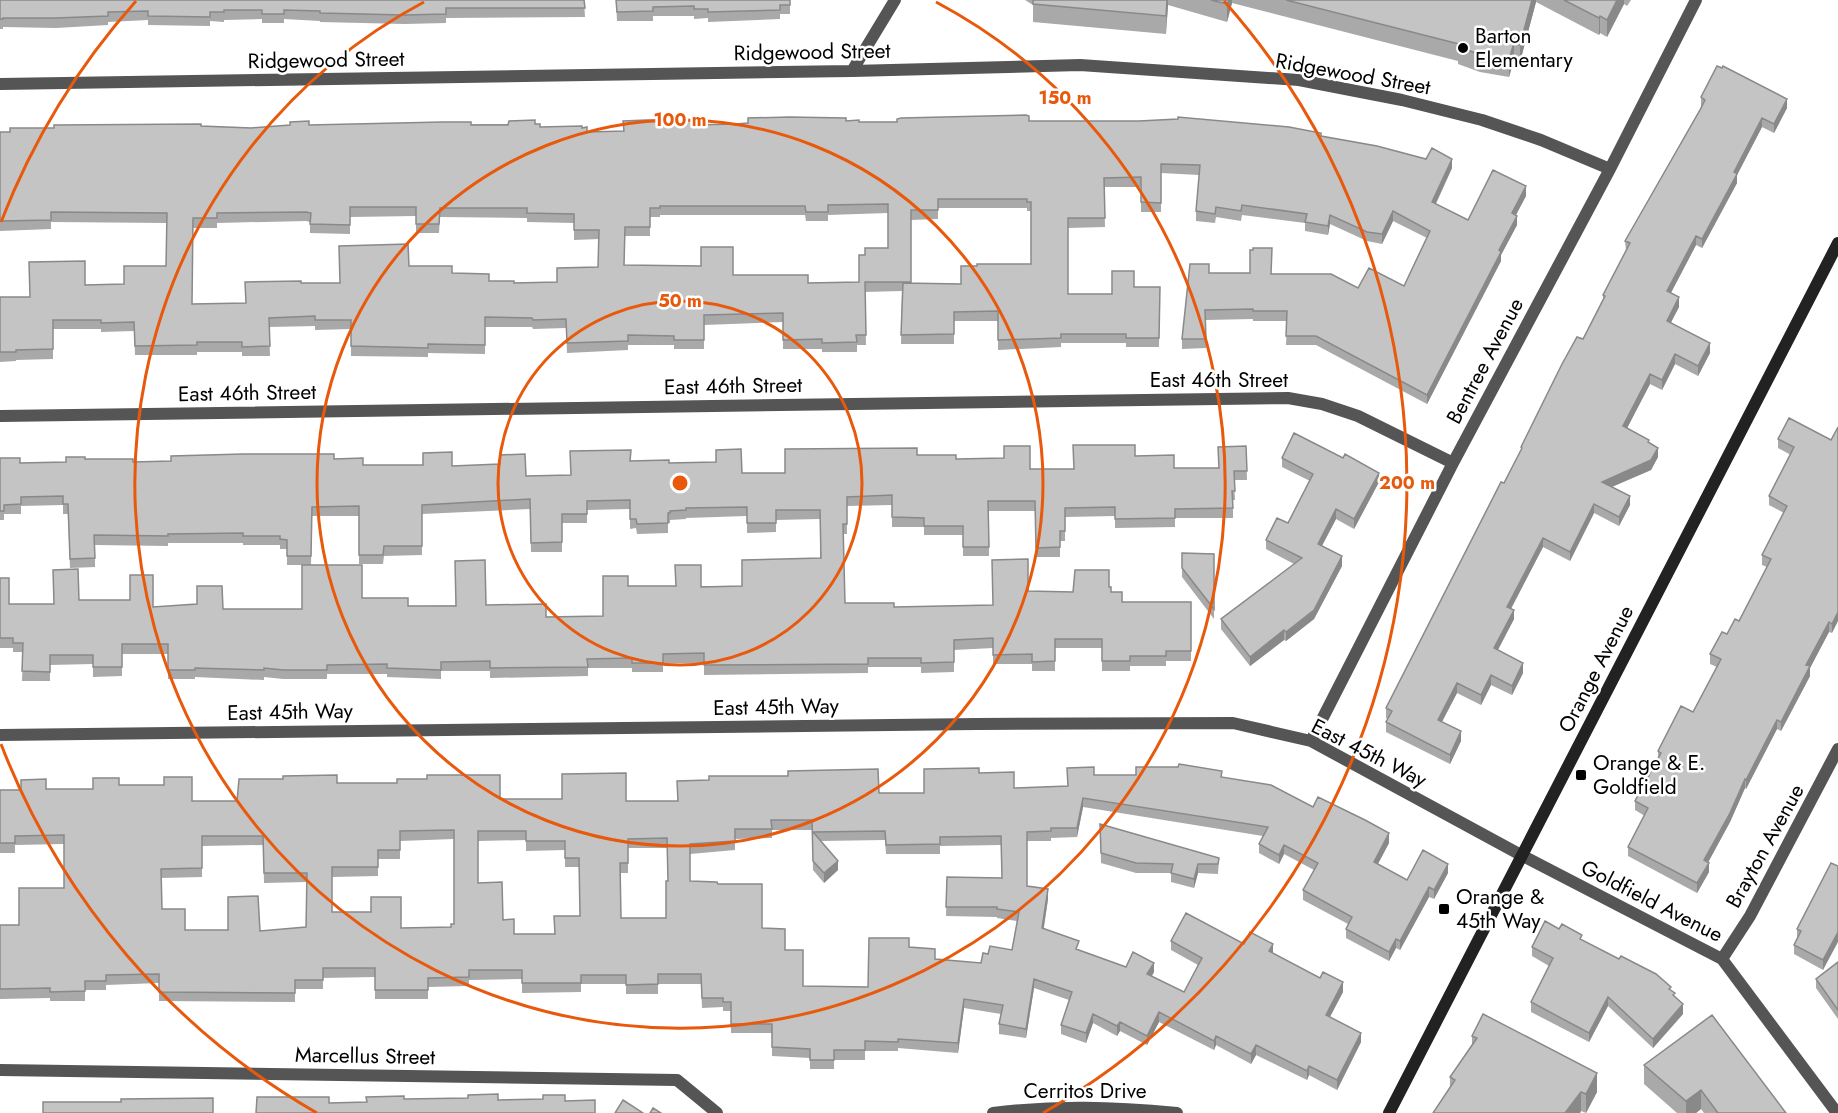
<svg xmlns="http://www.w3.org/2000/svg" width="1838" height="1113" viewBox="0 0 1838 1113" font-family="Jost,sans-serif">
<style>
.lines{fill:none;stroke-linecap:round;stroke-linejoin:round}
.street{stroke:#555;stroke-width:12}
.secondary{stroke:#222;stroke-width:12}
.wall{fill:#a9a9a9;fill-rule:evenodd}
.shaded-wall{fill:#898989}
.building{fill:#c4c4c4;stroke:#898989;stroke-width:1.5;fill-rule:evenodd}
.ring{fill:none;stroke:#e8590c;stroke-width:3}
.poi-dot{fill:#000;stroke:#fff;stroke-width:2}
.labels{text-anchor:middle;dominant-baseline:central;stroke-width:5;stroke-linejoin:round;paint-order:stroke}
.poi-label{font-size:21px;fill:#000;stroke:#fff;text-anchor:start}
.street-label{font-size:21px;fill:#000;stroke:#fff}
.centre{fill:#e8590c;stroke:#fff;stroke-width:3}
.ring-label{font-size:18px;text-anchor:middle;font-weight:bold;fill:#e8590c;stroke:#fff;stroke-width:5;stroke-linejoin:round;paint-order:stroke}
</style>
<rect width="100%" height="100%" fill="#fff"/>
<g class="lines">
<path class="street" d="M852,71l43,-71
M0,84l852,-13 228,-6 219,15 103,20 80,20 59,20 69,29
M0,416l1288,-18 34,6 36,12 95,47
M0,735l977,-11 256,-1 78,18 210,114 201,104 115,154
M1311,741l142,-278 157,-294 86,-169
M1722,959l28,-43 88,-167
M0,1070l677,10 40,33
M993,1113c64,-8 120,-6 184,0"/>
<path class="secondary" d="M1389,1113l449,-870"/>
</g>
<path class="wall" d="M0,0h584l1,17 -139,1v5l-42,1 -84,-2v-1l-36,-2v4h-22v-4l-38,1v2l-14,-1v5l-62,-1v-5l-40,2v3l-52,3 -53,-1v2h-3z
M616,0h174v14h-10v5l-72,3v-4l-14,1v-3h-41v5h-36z
M1025,0h606l-4,6 -3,-2 -17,33 -7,-4 -1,2 -63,-33 -16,60 -6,-2 -5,17 -29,-5 -22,-8v-3l-226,-58 -5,19 -59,-17 -2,29 -133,-12v-17z
M1701,97l86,11 -13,25 -12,-6 -25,48v8l-35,65 -6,-3 -25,48 8,14 -8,15 39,31 -12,23 -23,-12 -13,26 -12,-6 -23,44 22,14 9,15 -7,13 -39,17 18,18 -11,21 -25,-13 -24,48 -27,-14 -32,62 3,10 -16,31 25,23 -11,22 -21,-10 -10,20 -24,-12 -15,29 19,19 -11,23 -64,-32v-10l2,-3 -2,-1v-10l118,-225 17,-32v-4l62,-108 20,-40v-4l23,-44 -1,-10 76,-134z
M623,121l71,4 152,-4 13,1 170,-1 292,15 131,32 -16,36 32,16 58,-24 -10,19 1,10 -16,30v6l-74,143 -111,-59h-30l1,-24h-34v-2l-47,1v28l-24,1v-10l27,-66 62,1 87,14 46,-2 23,-48 -34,-17 -11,23 -15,-3 -37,-17 -2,11 -23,-4v-8l-63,-8 -1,6 -25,-4 -1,6 -19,-2v-10l3,-36 -38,-2v39h-20v-25h-37l1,40 -37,1v66h44l22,-7h26l-1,60h-33v-4h-65v4l-63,3v-29h-44v23h-53l1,-53 -37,1 1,53h-9v7h-35v-3h-39v-27l-79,3v24h-30v-4h-46v5l-61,3 -1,-25 -33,1 -1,-2h-47v27l-57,-1v4l-77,-1v-27l-36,1v-4l-46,1 1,29h-28v-4h-45v3h-62l-1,-24 -33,1v-3h-48v30l-37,1v1l-16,1v-65h29l56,-12 39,-1 42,-18 1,-43 -116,-1v7l-51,2v-99h10l44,-4 147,-2 50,2 58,-3 226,-1 5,3 42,1 5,4 36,-1zM938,208h89v3h4v53l-70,20 -50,-1v-63l27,-1zM888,213v35l-23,7 -6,27 -51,1 -184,-18 1,-29h25v-19h10v-2h145l1,6h22v-6zM416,216v17h23l1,-16 87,1v4l47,1v17l25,-1 -1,28 -41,15 -43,1 -25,-2 -80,-15 -69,17h-39l-56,20 -53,1 1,-76h24v-5l89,-2 4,1v11l40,1v-17z
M1838,427l-6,206 -3,-1 -19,36v8l-29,55 -4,-2 -31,60 -1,-1 -15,34 -22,40 1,10 -12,21 -69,-37v-9l17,-31 -10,-6v-9l23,-43v-7l35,-39 24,-45 -7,-3v-10l29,-33 28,-54 -5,-2v-10l22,-42 -15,-8v-9l22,-41 -13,-7v-9l53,1z
M1246,446l1,34h-13l1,20h-2v18h-58v9l-60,1v-12l-50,1v24h-5v16h-24l-1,-46h-46v45h-26v-21h-39v-8h-32v-22l-45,1v28h-4l2,69 49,4 99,-2 35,-14 45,1 36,-5 2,5 11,10h69v59h-25v5h-36v5h-28v-23h-47v23h-23v-7h-39v-16l-39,2v22l-33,1v-6h-53v6l-164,2v-12h-41v9h-31v-4h-44v8l-98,2v-7h-49v8l-54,-2v-3h-60v5h-44l-19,-2v3l-69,-3v2h-27v-25h-46v22l-29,1v-13l-43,1v16h-28l1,-29h-10v-4h-13v-70l9,26h45l25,-4 74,7 70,2h79v-44h-15v-16h-7v-4h-37v-2h-75v3l-73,-1v22l-25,1 -2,-54h-5v-9l-42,1v8h-17v6h-4v-62l20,5 46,-1 19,-3 48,3 201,-3 29,6 89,1 74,10 45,-1 60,-14 38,2 73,10h43l132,-18 39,4 74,10h43l62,-13 39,12h44zM530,509l1,43h31v-29h25v-13l43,-1v20l6,-1 1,6 31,-1v-10h2v-3l16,-1v-1l61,-2v17l29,-1v-12l44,-1v39l-78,28h-114l-25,30 -57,1 -60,-12 -78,1 -46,-8 -51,-33 1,-49h47v48h24l1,-8 38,-1v-41z
M1282,458l97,24 -25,47 -18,-10 -14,27 20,20 -28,53 -28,22 -2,-1 -34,26 -29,-37v-10l73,-55 -28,-15v-9l22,-17 22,-42 -28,-14z
M1182,553l32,1v65l-32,-42z
M979,773l35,15 53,-2 27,-11 128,2 91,30 76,36 -11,21 29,16 41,-7 -14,26 -5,-2 -29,53 -4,-2 -7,13 -43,-23v-9l2,-5 -45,-24v-10l11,-20 -30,-16 -5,10 -20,-11v-9l4,-8 -180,-29 -6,30 -26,1v3h-24v45l21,13 -4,29 35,22 47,17 28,5 -2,4 32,16 14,-27 -27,-15v-9l73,3 29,9 70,39 -13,25 31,25 -24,48 -28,-15 -2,5 -51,-25 -5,9 -35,-19 -2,5 -55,-28 -12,23 -27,-14 -3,5 -24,-13 -7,20 -25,-9v-9l8,-25 -35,-12 -8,50 -27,-4v-10l2,-10 -37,-6 -6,45 -60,-5v3h-33v9h-31v9h-24v-11l-38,-2v-23h-41v-22h-8v-4l-21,1 -1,-24h-43v10h-32v-10h-45v8l-59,1v-14l-53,1v6l-41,1v12h-53v-22l-52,1v11h-28v13l-136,-1v-18l-53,2v5h-21v11h-35v-3l-50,1v-74h19l45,-37v-44l-49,1v8h-15v-63l93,-1 26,-4 73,16h45l100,-18 163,16 126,2h51l202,-8h45zM772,830h40l1,40 11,13 14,-13 -17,-29 64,-1 1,14h54v-8l61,-1 1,33 -55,-1 -1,39 51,1v1l20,3 -5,29 -24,4 -7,9 -46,-4 -26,-12 -41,40 -65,-1 -18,-36 -67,-66 -28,-3v-27l45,-4v-11l37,-1zM454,839v85l-3,3 -50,1 -69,-16v-35l46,-1v-17h22v-18zM526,840v11l39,-1v17h14l1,49 -26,18h-40l-36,-51v-42zM263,845l1,38 43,-1 -1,45 -46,4 -75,-1 -23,-21 -1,-31 41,-1v-31zM628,848h39l1,33 -2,37h-45l-1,-45h8z
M1100,824l119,34 -1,16 -20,-1 -4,15 -23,-6v-9h-35l-35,-10z
M1838,866l-15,104 -29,-16v-9l3,-7v-9z
M1582,940l89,50 12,24 -30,34 -45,-42 -19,36 -58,-30v-10l18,-36 -17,-10v-9z
M1838,962v57l-22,-31v-9z
M1472,1036l125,56 -11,21 -5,-2 -1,2h-147l17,-26v-10l22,-32z
M1644,1065l142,48h-82l-3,-4 -5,4h-19l-33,-29z"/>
<path class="shaded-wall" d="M1167,0h1v5l-2,29z
M1229,0h3v3l-5,19v-18z
M1532,0h4v2l-16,60v-17z
M1617,0h7v4l-17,33v-17z
M1600,16v17l-1,2v-17z
M1514,43v17l-5,17v-18z
M1787,99v9l-13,25v-9z
M1762,118v9l-25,48v8l-35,65v-9l32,-67z
M1452,159v9l-20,43v-9z
M1526,186v10l-14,26v-9z
M1393,211v10l-11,23v-10z
M1330,215v9l-2,11v-9z
M1517,216v9l-16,30v6l-74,143v-9z
M1696,236v9l-29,55v-9z
M1679,297v10l-12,23v-9z
M1710,343v10l-12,23v-10z
M1675,354v10l-13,26v-10z
M1650,374v10l-27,52v-10z
M1658,448v9l-7,13 -49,21v-9z
M1379,473v9l-25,47v-10z
M1630,496v9l-11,21v-9z
M1594,504v9l-24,48v-9z
M1336,509v10l-18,34v-9z
M1543,538v9l-36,69v-9z
M1342,556v10l-28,53 -28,22v-9z
M1514,610v9l-20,38v-9z
M1838,612v9l-6,12v-9z
M1829,622v10l-19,36v8l-29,55v-9l25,-57z
M1284,630v10l-34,26v-9z
M1523,663v10l-11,22v-9z
M1491,675v10l-10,20v-10z
M1457,683v10l-19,36v-9z
M1777,720v9l-31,60v-9z
M1461,731v10l-11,23v-9z
M1745,779v9l-15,34 -26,48v-10z
M1083,798v9l-6,30v-9z
M1389,833v10l-15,28v-9z
M1284,845v9l-5,10v-9z
M838,861v9l-14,13v-10z
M1709,863v9l-12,21v-10z
M1198,864v9l-4,15v-9z
M1448,864v9l-14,26v-9z
M1429,887v10l-29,53v-9z
M1048,889v10l-6,38v-9z
M1838,932v10l-15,28v-10z
M1396,939v9l-7,13v-9z
M1273,944v9l-4,-2z
M1154,963v9l-7,11v-9z
M1034,979v9l-8,50v-9z
M1343,982v10l-17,32v-9z
M1608,997v9l-19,36v-9z
M964,999v9l-6,45v-10z
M1683,1004v10l-30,34v-9z
M1159,1012v10l-12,23v-9z
M1093,1014v9l-7,20v-10z
M1120,1022v9l-3,5v-10z
M1361,1033v9l-24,48v-10z
M1216,1036v9l-2,5v-9z
M1256,1045v10l-5,9v-10z
M1309,1066v9l-2,5v-9z
M1597,1073v19l-11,21v-19z
M1701,1090v19l-5,4h-10v-12z
M1581,1092v19l-1,2h-15z"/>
<path class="building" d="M0,0h584l1,8h-139v6l-42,1 -84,-2v-2l-36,-1v4h-22v-4h-38v2h-14v5l-62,-1v-5l-40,1v4l-52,2h-53v1h-3z
M616,0h174v5h-10v5l-72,2v-3h-14v-3l-41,1v4l-36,1z
M1033,0h134l-1,16 -133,-12z
M1211,0h18l-2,4z
M1286,0h246l-12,45 -6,-2 -5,16 -29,-4 -22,-9 1,-2z
M1564,0h53l-10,20 -7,-4 -1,2z
M1717,66l5,2 1,-2 64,33 -13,25 -12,-6 -28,54 3,2 -35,65 -6,-3 -29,55 12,6 -12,24 43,22 -12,23 -23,-12 -13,26 -12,-6 -27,52 26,14 -1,2 10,6 -7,12 -49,22 28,14 -11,21 -25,-13 -24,48 -27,-14 -36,69 7,3 -20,38 29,15 -11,23 -21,-11 -10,20 -24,-12 -19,37 23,11 -11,24 -64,-33 6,-11 -6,-3 115,-226 3,1 18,-35 -1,-1 41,-83 15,-27 6,2 22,-43 -2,-1 27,-52 -5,-2 75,-131 5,-10 -4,-3z
M1026,115l3,1v5h110l39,-2v-2l111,10 32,6v3l56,10 49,13 6,-11 20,11 -20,43 36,18 25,-50 33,16 -14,27 5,3 -18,34 2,2 -74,143 -111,-59h-30l1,-25h-34v-2l-48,1 1,29h-24l8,-75h19v9h41v-23h3v-2h19l-1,26h60l27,14 11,-20 35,18 26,-55 -37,-20 -11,23 -15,-2 -37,-17 -2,11 -23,-4 2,-8 -65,-9 -1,6 -25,-4 -1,7 -19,-3 4,-46 -39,-1v39l-20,-1v-25l-37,1 1,40h-37v76h44v-23h22v16h26l-1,51h-33v-4h-65v4l-63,2v-29l-44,1v22l-53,1 2,-52 58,1v-18h16v-2h54v-62h-4v-3h-89v11h-27v72h-46l1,53h-10l1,7 -35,1v-4l-39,1v-27l-79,2v25h-30v-4l-46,-1v6l-61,2 -1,-24 -33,1 -1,-2 -47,-1v28l-57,-1v4l-77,-2v-26h-36v-4l-46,2 1,28 -28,1v-5h-45v3l-62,1 -1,-24 -33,1v-3h-48v29l-37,1v2h-16v-55h30l-1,-35 56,-1v24l39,-1v-18h42l1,-53 -116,-1v8l-51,1v-89h10v-4h44v-3l147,-1v2l50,2 39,-3v-3l19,-1v4l133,-3h29v3h37l1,-4 26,-1v4h5v3l42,-1v2l5,-1v5l37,-1 -1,-10 24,-1h47v5l42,-1 12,-1v-5l41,-1 57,1v3l13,-1v2h38v-3l4,-1zM888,204v44h-23v7h-6v27l-51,1v-8h-75v-28h-32v19l-77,-1 1,-38h25v-19h10v-2h145l1,6h22v-7zM350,207h66v17h23l1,-16h87v5l47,1v16h25l-1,37 -41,1v14l-43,1v-2h-25v-7l-37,-1v-7h-43l-1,-22 -69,2 1,37h-39v-2l-56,1 1,21 -54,1 1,-86h24v-5l89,-1 5,1 -1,11 40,1z
M1789,418l42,22 7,-13v185l-6,12 -3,-2 -23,43 4,1 -29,56 -4,-2 -31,60 -1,-1 -15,34 -26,47 5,3 -12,20 -69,-36 20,-39 -13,-7 26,-48 -3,-2 23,-45 12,6 28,-53 -11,-5 12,-22 5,2 8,-15 4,2 32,-62 -9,-4 25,-49 -18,-10 25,-49 -16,-8z
M1294,433l49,25 2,-4 34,19 -25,46 -18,-10 -18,35 24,12 -28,54 -28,22 -2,-2 -34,27 -29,-38 81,-61 -36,-18 11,-22 11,5 25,-49 -31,-16z
M1073,445h62v11l39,-1v13h45l-1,-21 28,-1 1,25h-13l1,20h-3l1,17 -58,1v9l-60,1v-12l-50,1v23h-5v16l-24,1 -1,-47h-47l1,46h-26v-21h-39v-8l-32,-1v-22l-45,2v27h-4l2,79h49v4l99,-2 -1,-45 36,-1v32l45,1 2,-22h34v17h2v5h11v10h69v49h-25v5h-36v5h-28v-22h-47v22l-23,1v-8l-39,1v-17l-39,2v22l-33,1v-5h-53v6l-164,1v-12l-41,1v9h-31v-5l-45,1 1,8 -98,1v-7l-49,1v8l-54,-2v-4l-60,1v5h-44l-19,-2v2l-69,-2v2h-27v-26h-46v23h-29v-12h-43v17l-28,-1 1,-28h-10v-5h-13v-60h9v26h45l-1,-34 25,-1 1,31h51v-25h23v32l44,-3v-18h25l1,23h79v-44h60v33h46v8h48l-1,-45 30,-1 1,45 60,-1v13l57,-1v-40h25v10h48l-1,-21h26v22l41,-1v-26l79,-2 -1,-48h-44v13h-29v-16l-61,1v2l-16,1v2h-2v10l-31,1 -1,-5h-6v-19l-43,1v13h-25v28l-31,1 -1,-44 -108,6v41h-38l-1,9h-24v-49l-47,1 -1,49h-24v-16l-7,-1v-3h-37v-3l-75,1v2l-74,-1 1,23 -25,1 -2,-55h-5v-8l-42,1v7l-17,1v6h-4v-53h20v5l46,-1v-5h19v2h48v3l38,-1v-5l72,-2h91v5l29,-1v7h60v-12l29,-1v14l48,-2v-9l25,-1 1,22 45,-1 -1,-24 61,-1 -1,11 39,-1v3l47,-1v-12l25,-1 1,24h43v-24l132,-1v7h39v4l48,-1v-12h26v23h44z
M1182,553l32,1v55l-32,-41z
M1179,764l43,7 -1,6 50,8 42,22 5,-10 47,23 24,13 -15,29 33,18 16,-30 25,14 -14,26 -5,-3 -29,54 -4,-2 -7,13 -43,-23 6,-12 -49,-27 15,-27 -34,-18 -5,10 -20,-11 9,-17 -185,-29 -6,30h-26v3l-24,1v54l21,3 -6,39 37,13 -3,8 50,18 7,-15 21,11 -7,11 37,18 18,-34 -31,-17 15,-28 58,31 6,-12 23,12 -4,7 51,27 3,-6 20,10 -17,33 35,18 -24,47 -28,-14 -2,5 -51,-26 -5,9 -35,-18 -2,5 -55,-29 -12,24 -27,-14 -3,4 -24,-12 -7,19 -25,-8 11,-33 -38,-13 -8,50 -27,-5 4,-19 -39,-6 -6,44 -60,-4v3l-33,-1v9h-31v10h-24v-11l-38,-2v-23h-41v-22h-8v-4h-21l-1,-24h-43v10l-32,1v-10h-45v8h-59v-13h-53v7l-41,1v12h-53v-22h-52v12h-28v13l-136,-1v-18l-53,1v6h-21v10l-35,1v-4l-50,1v-64h19v-37h45v-53l-49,1v7h-15v-53h21v-10l25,-1v10h47v-11h26v7h45v-8h28v24h45l2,-22h44v-3l54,-1v8h60v-4h30v-4h73v24h62v-25l64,-1v28h52l-1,-20 32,-1v-4h79v-5l90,-2 1,24h45v-24l55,-1v5l35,-1v16l54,-2 -1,-18 27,-1v8h42v-8h42zM771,820h41l1,41 11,12 14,-12 -25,-29 72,-1 1,14 54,-1v-7l61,-1 1,42 -55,-1 -1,30h51v2l22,3 -7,38 -22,-4 -2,8 -5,-1 -2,10 -46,-4v-10l-26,-2v-9h-40l-1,49 -65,-1v-36h-18v-21l-23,-1v-44h-44l-1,-2 -27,-1v-37l45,-3v-12h37zM454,830v94h-3v3l-50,1v-31h-30v15h-39v-45h46v-17h22v-19zM478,831h48v10h39v17h14l1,58h-26l1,18h-41v-15l-11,1 -1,-38 -24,1zM202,836h61l1,37h43l-1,54 -46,4 -2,-35 -30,1v33h-43v-21h-23l-1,-40 41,-1zM667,838l1,43h-2v37h-45l-1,-55h8v-24z
M1100,824l119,34 -1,6h-20l-4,15 -23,-6 2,-9 -37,-1 -35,-10z
M1831,863l7,3v66l-15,28 -29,-15 7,-14 -4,-2z
M1545,921l14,8 3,-5 20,11 -2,4 39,20 2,-3 35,18 15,13 -2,2 6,4 -2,2 10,9 -30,35 -45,-42 -19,36 -58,-31 22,-44 -21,-11z
M1838,962v48l-22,-31z
M1483,1014l114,59 -11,21 -5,-2 -16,21h-132l22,-33 -5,-3 27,-39 -5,-2z
M1712,1015l74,98h-68l-17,-23 -15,11 -42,-36z
M498,1094v6l45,-1v-4h22v6l30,-1v13h-339l1,-16h72v6l38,-1 -1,-5 38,-1v3l64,-1v-3z
M213,1098v15h-170v-11h78v-3z
M623,1100l20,13h-28z
M653,1108l8,5h-11z"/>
<g class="ring">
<circle cx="680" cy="483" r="182"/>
<circle cx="680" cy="483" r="363"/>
<path d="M936 2A545 545 0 1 1 424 2"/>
<path d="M317 1113A727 727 0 0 1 1 744M1 222A727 727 0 0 1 136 1M1224 1A727 727 0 0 1 1043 1113"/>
</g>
<g class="poi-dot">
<circle cx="1463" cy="48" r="6"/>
<rect x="1575" y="769" width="12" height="12" rx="3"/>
<rect x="1438" y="903" width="12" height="12" rx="3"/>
</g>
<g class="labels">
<g class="poi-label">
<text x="1475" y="36">Barton<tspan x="1475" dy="24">Elementary</tspan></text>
<text x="1593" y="763">Orange &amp; E.<tspan x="1593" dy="24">Goldfield</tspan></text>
<text x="1456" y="897">Orange &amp;<tspan x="1456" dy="24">45th Way</tspan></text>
</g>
<g class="street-label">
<text transform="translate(812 52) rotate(-1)">Ridgewood Street</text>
<text transform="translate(326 60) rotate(-1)">Ridgewood Street</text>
<text transform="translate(1353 74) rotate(10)">Ridgewood Street</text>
<text transform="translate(1485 361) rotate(-62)">Bentree Avenue</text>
<text x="1219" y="380">East 46th Street</text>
<text transform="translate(733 386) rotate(-1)">East 46th Street</text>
<text transform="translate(247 393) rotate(-1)">East 46th Street</text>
<text transform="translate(1596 669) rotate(-63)">Orange Avenue</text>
<text transform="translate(776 707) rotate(-1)">East 45th Way</text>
<text transform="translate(290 712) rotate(-1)">East 45th Way</text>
<text transform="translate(1369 753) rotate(27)">East 45th Way</text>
<text transform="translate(1765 846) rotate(-61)">Brayton Avenue</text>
<text transform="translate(1652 901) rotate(27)">Goldfield Avenue</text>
<text transform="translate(365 1056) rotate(1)">Marcellus Street</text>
<text x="1085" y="1091">Cerritos Drive</text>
</g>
</g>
<circle cx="680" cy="483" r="9" class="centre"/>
<g class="ring-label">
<text x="1065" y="104">150 m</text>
<text x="680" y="126">100 m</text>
<text x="680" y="307">50 m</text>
<text x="1407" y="489">200 m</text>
</g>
</svg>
